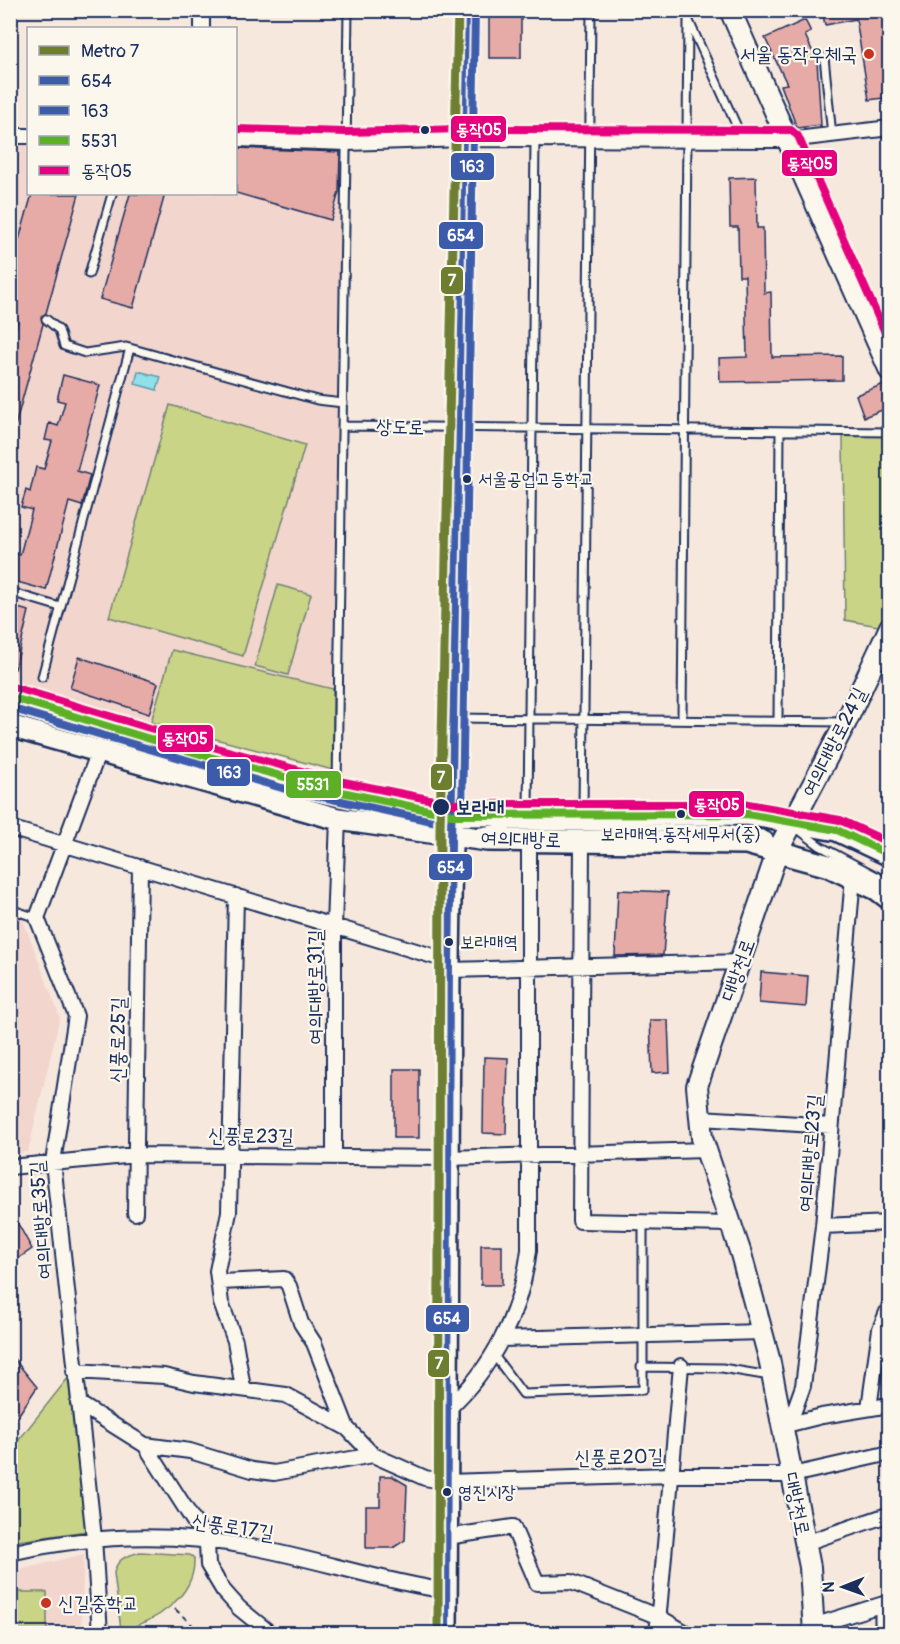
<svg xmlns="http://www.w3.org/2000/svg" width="900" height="1644" viewBox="0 0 900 1644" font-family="Pangolin,'Poor Story',sans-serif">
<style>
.built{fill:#f2d6ce}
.green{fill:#c9d487;stroke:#728272;stroke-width:1.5}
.water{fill:url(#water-ripples);stroke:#6199b1;stroke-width:1.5}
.building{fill:#e6aba7;stroke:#1b2f5e;stroke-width:1.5}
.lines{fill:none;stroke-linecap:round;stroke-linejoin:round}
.lane-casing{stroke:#1b2f5e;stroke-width:11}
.street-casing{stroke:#1b2f5e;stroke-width:18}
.secondary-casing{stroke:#1b2f5e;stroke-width:24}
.primary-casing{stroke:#1b2f5e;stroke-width:26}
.path{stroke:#1b2f5e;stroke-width:2;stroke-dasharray:6 4.5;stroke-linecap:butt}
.lane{stroke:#fbf7ec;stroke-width:7}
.street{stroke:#fbf7ec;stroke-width:14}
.secondary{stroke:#fbf7ec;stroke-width:20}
.primary{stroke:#fbf7ec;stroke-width:21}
.bus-1-casing{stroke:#fbf7ec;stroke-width:12}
.bus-2-casing{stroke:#fbf7ec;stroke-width:12}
.bus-3-casing{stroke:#fbf7ec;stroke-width:12}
.bus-4-casing{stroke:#fbf7ec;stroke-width:12}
.bus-1{stroke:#3d5bab;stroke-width:8}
.bus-2{stroke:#3d5bab;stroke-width:8}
.bus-3{stroke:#5bb025;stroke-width:8}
.bus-4{stroke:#e5007d;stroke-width:8}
.metro-1-casing{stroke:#fbf7ec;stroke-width:14}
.metro-1{stroke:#6e7e31;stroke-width:9}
.poi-dot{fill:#c8321e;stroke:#fbf7ec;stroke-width:2}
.bus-dot{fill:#1b2f5e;stroke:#fbf7ec;stroke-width:2}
.labels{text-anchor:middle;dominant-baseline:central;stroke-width:4.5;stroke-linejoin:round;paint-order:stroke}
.bus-label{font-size:18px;fill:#1b2f5e;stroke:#fbf7ec;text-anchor:start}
.poi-label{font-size:20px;fill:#1b2f5e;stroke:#fbf7ec;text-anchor:end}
.street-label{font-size:20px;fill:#1b2f5e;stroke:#fbf7ec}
.stop-label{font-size:20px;font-weight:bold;fill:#1b2f5e;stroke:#fbf7ec;text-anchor:start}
.line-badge{stroke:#fbf7ec;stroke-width:2}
.badge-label{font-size:16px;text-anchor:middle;font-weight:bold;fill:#fff}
</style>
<defs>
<pattern id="water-ripples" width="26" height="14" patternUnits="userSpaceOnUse" patternTransform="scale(1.5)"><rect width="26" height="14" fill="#8fe0e9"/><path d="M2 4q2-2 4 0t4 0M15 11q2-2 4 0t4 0" fill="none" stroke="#7bc0ca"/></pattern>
</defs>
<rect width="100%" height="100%" fill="#f7e8de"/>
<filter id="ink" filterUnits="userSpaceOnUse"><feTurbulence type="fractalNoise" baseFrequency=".0167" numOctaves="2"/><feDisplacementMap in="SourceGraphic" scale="12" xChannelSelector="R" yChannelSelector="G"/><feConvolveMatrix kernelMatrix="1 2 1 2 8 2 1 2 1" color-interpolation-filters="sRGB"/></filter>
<g filter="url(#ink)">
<path class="built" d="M347,143l-14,627 -182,-48 -140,-42v-536h17v50h208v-50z
M11,911l10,3 39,103 -32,135 -17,2z
M84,1554l-3,79h-70l-1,-61z"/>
<path class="green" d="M170,405l135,40 -62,211 -134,-39z
M843,436h46l1,175 -7,16 -38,-7z
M278,585l33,9 -23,81 -33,-9z
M172,650l161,39v81l-182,-48z
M68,1378l19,153 -76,11 -1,-71 4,-25z
M140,1552l50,3 4,3c2,39 -40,65 -73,72l-7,-57c3,-15 13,-17 26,-21z
M11,1592h36v41h-36z"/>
<path class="water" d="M138,371l23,6 -4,13 -22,-6z"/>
<path class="building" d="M489,10h32v48h-32z
M822,10h68v87l-21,3 -13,-81 -31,6z
M805,20l6,12 -6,3 12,26 4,64 -24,3 -16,-43 6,-1 -22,-46z
M236,148l104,4 -1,40 -8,28 -95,-27z
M756,177l1,51h6l1,65 7,-1 1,65 70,-1v24l-122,2 -1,-24 28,-1 -2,-81h-6l-1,-49h-8l-1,-49z
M32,194h47l-33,119 -5,4 2,7 -29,106h-4v-81l8,-27 -8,-3v-48z
M130,194h35l-32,114 -33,-9z
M63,375l37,10 -23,86 13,4 -8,31 -13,-4 -23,88 -36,-10v-28l10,3 12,-45 -11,-3 5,-17 4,2 6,-25 8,2 8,-28 -7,-1 4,-17 9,3 7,-24 -8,-2z
M884,384l6,13v10l-26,10 -8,-22z
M10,606l19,5 -14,58 -5,-1z
M79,657l79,26 -9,31 -79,-26z
M618,890l50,2 -5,63 -48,1z
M761,972l47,4 -2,31 -47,-4z
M650,1020h18l2,52 -18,1z
M484,1057l24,1 -2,76 -23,-1z
M394,1069h25v69h-25z
M10,1209l22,40 -22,15z
M481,1245h21v40h-21z
M10,1354l27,33 -27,41z
M380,1476h12l15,9 -2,55 -12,8h-27v-42h14z"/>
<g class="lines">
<defs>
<path id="lane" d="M684,10l59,130
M824,57l8,78
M89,274l23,-80
M46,319l13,11 5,16 21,7 41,-6 191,53 26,3
M342,426l548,6
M10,592l50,15
M42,677l88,-329
M456,718l388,4
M682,720l6,-702
M778,721l2,-290
M337,788l11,-778
M528,811l7,-672
M583,812l8,-802
M799,830l21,16 70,37
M481,831l30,-5 213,3 38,5 6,3 6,7
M10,909l27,9
M493,1354l30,40 120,-4v-166
M641,1367l81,1 48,8
M879,1606v28"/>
<path id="street" d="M202,10v18
M10,136h18
M236,139l111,4 116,-4 325,1 102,-12
M99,751l-62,167 39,98 -23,146 41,376 6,96
M10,828l439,133
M582,840l-2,381 151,3
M236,896l-7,316 -12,59 4,32 14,38 8,47
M449,970l293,-8
M700,1118l131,8
M334,1157v-231l4,-107
M10,1167l126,-12 312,3 258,-8
M135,1213l5,-346
M823,1226l67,-3
M221,1282l63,-3 5,7 12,37 13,20 33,85 26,27
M502,1339l260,-7
M74,1371l90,5 30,7 92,12 61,33
M78,1403l67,42 62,97 1,23 15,25 16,18 32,26
M869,1408l11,-79 10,-24
M447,1410c46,-42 74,-98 82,-160v-409
M782,1426l12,-15 9,-25 20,-160 30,-349
M782,1426l40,-10 68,-11
M145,1445l45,6 62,19 22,3 99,-18 52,23 22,4 224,-7h121l98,-22
M447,1537l66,-10 24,56 34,-1 88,35 29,17
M805,1543l85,-29
M10,1553c79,-18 161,-21 241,-6 65,12 129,34 196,44
M813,1626l77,-24
M657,1634l24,-268"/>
<path id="secondary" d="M730,10l160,361
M814,1634l-4,-67 -41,-209 -28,-104 -39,-116 -5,-52 81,-236 68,-128 44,-95"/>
<path id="primary" d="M10,697l200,60 127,34 115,24 295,-1 90,16 53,25
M10,726l328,93 149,21 259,3 83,23 48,23 13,10
M446,1634l3,-673 16,-951"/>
</defs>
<use href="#lane" class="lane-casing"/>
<use href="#street" class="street-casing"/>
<use href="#secondary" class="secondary-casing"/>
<use href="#primary" class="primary-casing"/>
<path class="path" d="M175,1609l27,25"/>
<use href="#lane" class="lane"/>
<use href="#street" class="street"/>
<use href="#secondary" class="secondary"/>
<use href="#primary" class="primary"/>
<defs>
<path id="bus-1" d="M446,1634l3,-673 16,-951"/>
<path id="bus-2" d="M10,708l272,80 168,37
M462,815l13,-805"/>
<path id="bus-3" d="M10,697l200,60 127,34 115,24 295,-1 90,16 53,25"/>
<path id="bus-4" d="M236,129l111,3 116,-3 328,1 7,6 92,208
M13,687l200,60 126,34 114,23h295l92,16 50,23"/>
</defs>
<use href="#bus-1" class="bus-1-casing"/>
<use href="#bus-2" class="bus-2-casing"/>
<use href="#bus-3" class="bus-3-casing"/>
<use href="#bus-4" class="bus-4-casing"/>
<use href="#bus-1" class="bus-1"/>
<use href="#bus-2" class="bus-2"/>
<use href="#bus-3" class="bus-3"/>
<use href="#bus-4" class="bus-4"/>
<defs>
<path id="metro-1" d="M438,1634l2,-803 18,-821"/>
</defs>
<use href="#metro-1" class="metro-1-casing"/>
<use href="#metro-1" class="metro-1"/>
</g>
</g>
<g class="poi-dot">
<circle cx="869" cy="54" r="6"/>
<circle cx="46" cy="1603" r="6"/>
</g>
<g class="bus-dot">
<circle cx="425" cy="130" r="5"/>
<circle cx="467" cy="479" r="5"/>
<circle cx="441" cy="807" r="9"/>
<circle cx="681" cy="814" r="5"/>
<circle cx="449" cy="942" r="5"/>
<circle cx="447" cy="1492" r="5"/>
</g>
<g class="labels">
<g class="bus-label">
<text x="478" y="479">서울공업고등학교</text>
<text x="681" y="834" text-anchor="middle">보라매역.동작세무서(중)</text>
<text x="460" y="942">보라매역</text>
<text x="458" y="1492">영진시장</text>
</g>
<g class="poi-label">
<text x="857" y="54">서울 동작우체국</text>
<text x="58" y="1603" text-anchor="start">신길중학교</text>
</g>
<g class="street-label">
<text transform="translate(400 427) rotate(1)">상도로</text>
<text transform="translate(834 742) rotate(-63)">여의대방로24길</text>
<text transform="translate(521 839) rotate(2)">여의대방로</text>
<text transform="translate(738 970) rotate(-70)">대방천로</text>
<text transform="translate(315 987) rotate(-90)">여의대방로31길</text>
<text transform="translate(118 1040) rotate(-89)">신풍로25길</text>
<text transform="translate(251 1136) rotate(1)">신풍로23길</text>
<text transform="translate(810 1153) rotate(-85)">여의대방로23길</text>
<text transform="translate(41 1220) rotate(-94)">여의대방로35길</text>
<text transform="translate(619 1457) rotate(-1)">신풍로20길</text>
<text transform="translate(797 1504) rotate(79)">대방천로</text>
<text transform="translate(233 1527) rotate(9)">신풍로17길</text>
</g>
<g class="stop-label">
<text x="456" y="807">보라매</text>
</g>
</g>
<g class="line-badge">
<rect x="450" y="115" width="57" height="28" rx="6" fill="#e5007d"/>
<rect x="781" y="149" width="57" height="28" rx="6" fill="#e5007d"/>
<rect x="450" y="152" width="45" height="29" rx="6" fill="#3d5bab"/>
<rect x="438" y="221" width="46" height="29" rx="6" fill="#3d5bab"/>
<rect x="440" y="266" width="24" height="29" rx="6" fill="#6e7e31"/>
<rect x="157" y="724" width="57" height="29" rx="6" fill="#e5007d"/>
<rect x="206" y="758" width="45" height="29" rx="6" fill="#3d5bab"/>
<rect x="430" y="763" width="23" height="28" rx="6" fill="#6e7e31"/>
<rect x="285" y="770" width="57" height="29" rx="6" fill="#5bb025"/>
<rect x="688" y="790" width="57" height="28" rx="6" fill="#e5007d"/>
<rect x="428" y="853" width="45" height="28" rx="6" fill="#3d5bab"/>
<rect x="425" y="1304" width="45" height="29" rx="6" fill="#3d5bab"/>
<rect x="427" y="1349" width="23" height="29" rx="6" fill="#6e7e31"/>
</g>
<g class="badge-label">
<text x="479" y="135">동작05</text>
<text x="810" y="169">동작05</text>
<text x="472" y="172">163</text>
<text x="461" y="241">654</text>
<text x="452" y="286">7</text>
<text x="185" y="744">동작05</text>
<text x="229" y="778">163</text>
<text x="441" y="783">7</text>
<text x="313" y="790">5531</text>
<text x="717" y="810">동작05</text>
<text x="451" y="873">654</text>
<text x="447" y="1324">654</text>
<text x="439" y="1369">7</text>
</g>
<rect width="900" height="1644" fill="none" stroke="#fbf7ec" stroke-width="36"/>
<rect x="18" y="18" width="864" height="1608" fill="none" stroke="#1b2f5e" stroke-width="2" filter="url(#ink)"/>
<rect x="27" y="27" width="210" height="168" fill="#fbf7ec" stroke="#a1a7b3" stroke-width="1.5"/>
<rect x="39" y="46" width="30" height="9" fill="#6e7e31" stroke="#a1a7b3" stroke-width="1.5"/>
<text x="81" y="57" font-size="18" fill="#1b2f5e">Metro 7</text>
<rect x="39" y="76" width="30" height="9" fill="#3d5bab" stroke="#a1a7b3" stroke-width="1.5"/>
<text x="81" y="87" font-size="18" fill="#1b2f5e">654</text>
<rect x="39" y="106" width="30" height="9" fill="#3d5bab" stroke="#a1a7b3" stroke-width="1.5"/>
<text x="81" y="117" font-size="18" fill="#1b2f5e">163</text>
<rect x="39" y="136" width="30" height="9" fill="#5bb025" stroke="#a1a7b3" stroke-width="1.5"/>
<text x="81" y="147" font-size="18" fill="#1b2f5e">5531</text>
<rect x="39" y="166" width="30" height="9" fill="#e5007d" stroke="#a1a7b3" stroke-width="1.5"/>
<text x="81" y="177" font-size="18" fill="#1b2f5e">동작05</text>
<g transform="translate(843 1587) rotate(269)" stroke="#fbf7ec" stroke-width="4.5" paint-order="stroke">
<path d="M0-4.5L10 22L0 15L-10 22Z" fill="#1b2f5e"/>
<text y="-9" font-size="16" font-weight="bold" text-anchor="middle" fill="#1b2f5e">N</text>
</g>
</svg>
